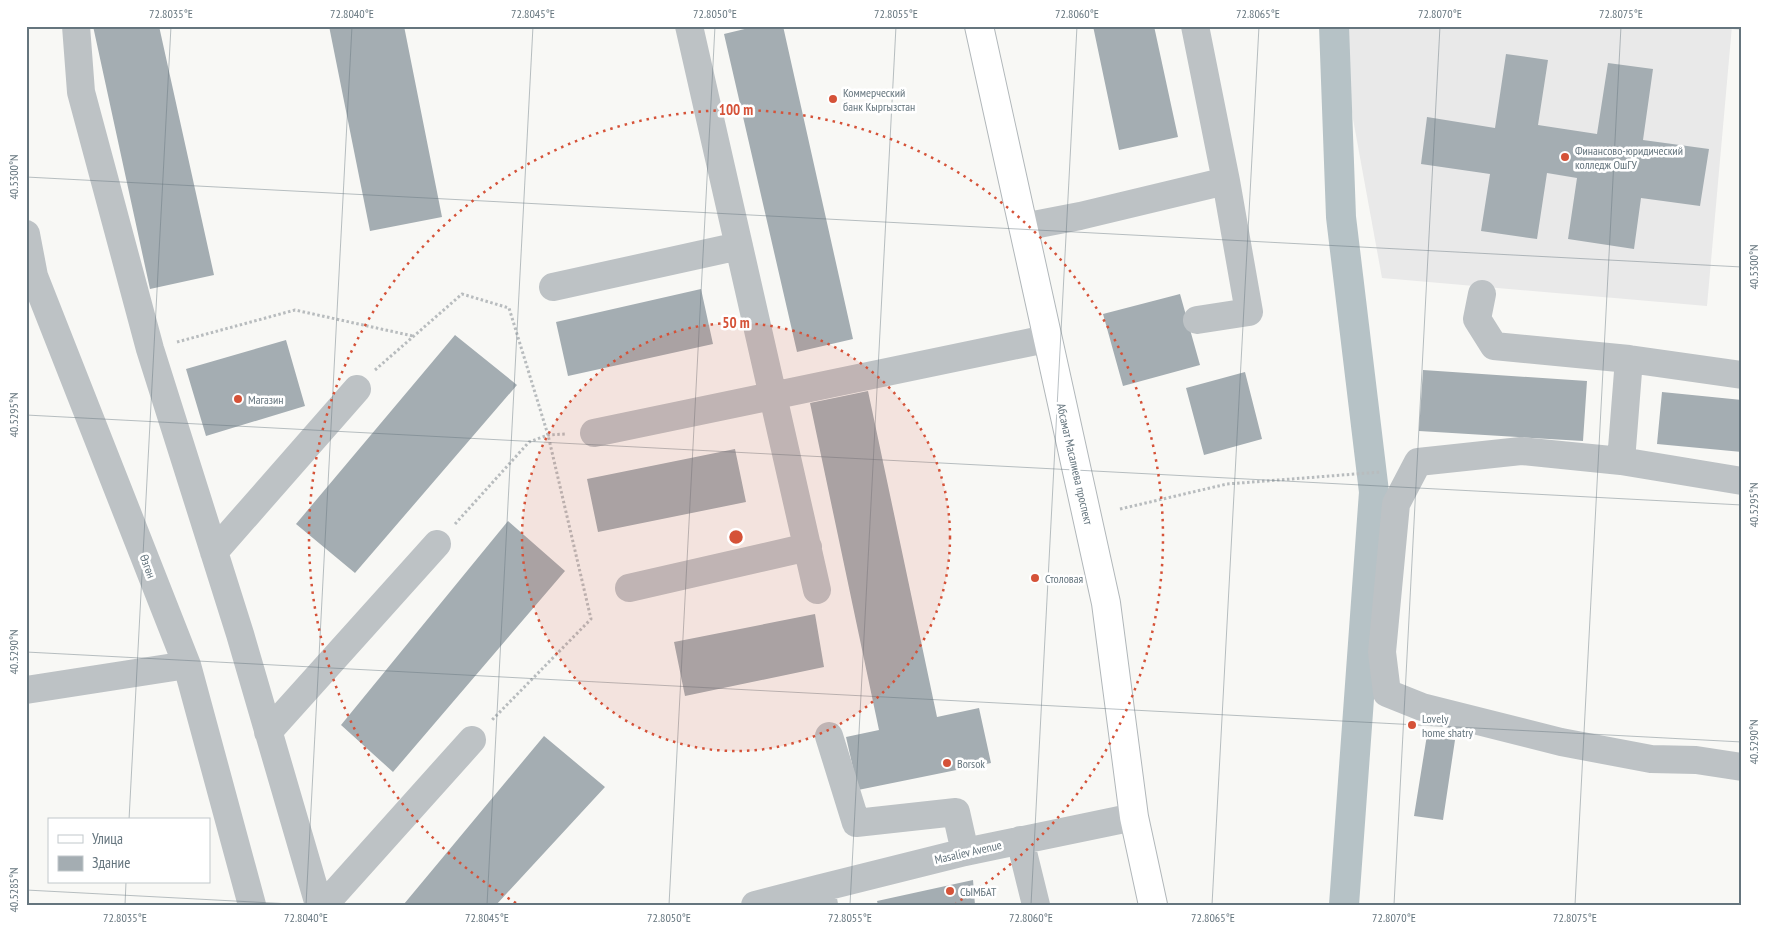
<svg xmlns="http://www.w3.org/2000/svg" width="1768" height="931" viewBox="0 0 1768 931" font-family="'PT Sans Narrow',sans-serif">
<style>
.built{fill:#e9e9e9}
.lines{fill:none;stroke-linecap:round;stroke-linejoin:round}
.canal{stroke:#b6c2c6;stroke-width:30}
.building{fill:#a4adb2}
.major-casing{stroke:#b1b7ba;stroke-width:30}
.path{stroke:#b8bcbe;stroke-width:3;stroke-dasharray:2.5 2.5;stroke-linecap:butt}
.minor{stroke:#bdc2c5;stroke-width:28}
.major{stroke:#fff;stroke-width:28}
.ticks{fill:none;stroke:#65757e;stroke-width:1;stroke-opacity:0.45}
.ring{fill:none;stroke:#d55238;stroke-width:2.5;stroke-dasharray:2.5 5}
.poi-dot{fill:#d55238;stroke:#fff;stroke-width:2}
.labels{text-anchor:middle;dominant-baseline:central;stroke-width:5;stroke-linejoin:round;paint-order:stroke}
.poi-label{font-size:12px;fill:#65757e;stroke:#fff;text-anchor:start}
.street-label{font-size:12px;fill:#65757e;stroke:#fff}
.centre{fill:#d55238;stroke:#fff;stroke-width:2.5}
.ring-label{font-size:15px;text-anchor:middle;font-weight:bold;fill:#d55238;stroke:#fff;stroke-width:5;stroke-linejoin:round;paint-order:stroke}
.neatline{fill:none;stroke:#65757e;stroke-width:2}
.ticks-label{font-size:12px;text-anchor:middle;fill:#65757e}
</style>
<rect width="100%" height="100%" fill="#f8f8f5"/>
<path class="built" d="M1340,26h392l-25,280 -325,-28 -29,-159z"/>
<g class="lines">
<path class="canal" d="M1334,26l7,191 33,275 -30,413"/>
</g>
<path class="building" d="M93,26h66l55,249 -64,14z
M329,26h75l38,191 -72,14z
M757,26h26l70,313 -56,13 -73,-318z
M1093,26h61l24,111 -59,13z
M1506,54l42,6 -10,65 59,9 11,-71 45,6 -10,71 66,9 -9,57 -59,-8 -7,51 -66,-10 9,-61 -30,-5 -10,66 -56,-8 9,-57 -69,-10 6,-47 68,11z
M701,289l12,55 -145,32 -12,-54z
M1180,294l20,71 -77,21 -20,-72z
M455,335l62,50 -162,188 -59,-49z
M286,340l19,66 -99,30 -20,-67z
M1423,370l164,11 -4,60 -164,-10z
M1245,372l17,67 -58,16 -18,-67z
M868,391l69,326 42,-9 12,55 -133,27 -12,-53 33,-7 -69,-327z
M1662,392l80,8v52l-85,-8z
M735,449l11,53 -148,30 -11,-53z
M508,521l57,50 -172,201 -52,-47z
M815,614l9,53 -139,29 -11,-54z
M1427,735l28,5 -12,80 -29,-4z
M544,736l61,51 -109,118h-91l-1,-1z
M973,880l2,25h-97l-1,-4z"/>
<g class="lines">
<defs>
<path id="major" d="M979,26l127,577 28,214 19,88"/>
</defs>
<use href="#major" class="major-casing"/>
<path class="path" d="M177,342l118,-32 118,26
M375,370l87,-76 47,14 39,127 43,184 -100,102
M1120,509l107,-25 154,-12
M455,524l74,-82 19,-7 18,-1"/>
<path class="minor" d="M76,26l5,66 69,257 90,285 79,271
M689,26l128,564
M1195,26l31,155 23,131 -52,8
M1023,227l57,-11 146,-35
M26,234l8,42 153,389 65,240
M553,287l186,-41
M1482,294l-5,25 17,27 135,13 113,16
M1629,359l-8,102 -100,-10 -103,11 -22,42 -14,148 5,41 35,14 139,35 90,17 45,1 46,7
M594,433l452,-94
M1621,461l121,20
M214,552l143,-163
M629,588l179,-41
M26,690l161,-25
M268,732l169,-188
M829,736l27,87 100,-11 9,40
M1020,840l16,65
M324,905l148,-165
M755,905l66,-17
M824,905l-3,-17 144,-36 169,-35"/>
<use href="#major" class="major"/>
</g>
<path class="ticks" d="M1681,26l61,3M26,177l1716,90M26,415l1716,90M26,652l1716,90M129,820l42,-794M26,890l284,15M125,905l1,-23M306,905l46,-879M487,905l46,-879M669,905l46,-879M850,905l46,-879M1031,905l46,-879M1212,905l47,-879M1394,905l46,-879M1575,905l46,-879"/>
<circle cx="736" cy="537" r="214" fill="#d55238" fill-opacity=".12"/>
<g class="ring">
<circle cx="736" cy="537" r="214"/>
<path d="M516 903A427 427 0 1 1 956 903"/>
</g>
<g class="poi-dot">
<circle cx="833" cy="99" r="5"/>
<circle cx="1565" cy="157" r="5"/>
<circle cx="238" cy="399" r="5"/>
<circle cx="1035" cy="578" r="5"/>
<circle cx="1412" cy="725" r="5"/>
<circle cx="947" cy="763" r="5"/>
<circle cx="950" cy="891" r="5"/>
</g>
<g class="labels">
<g class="poi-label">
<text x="843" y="92">Коммерческий<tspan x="843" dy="14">банк Кыргызстан</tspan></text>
<text x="1575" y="150">Финансово-юридический<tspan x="1575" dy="14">колледж ОшГУ</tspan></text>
<text x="248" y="399">Магазин</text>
<text x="1045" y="578">Столовая</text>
<text x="1422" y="718">Lovely<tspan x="1422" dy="14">home shatry</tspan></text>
<text x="957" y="763">Borsok</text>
<text x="960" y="891">СЫМБАТ</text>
</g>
<g class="street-label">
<text transform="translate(1075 464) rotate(77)">Абсамат Масалиева проспект</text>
<text transform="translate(148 566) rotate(69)">Өзгөн</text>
<text transform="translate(968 852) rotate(-13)">Masaliev Avenue</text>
</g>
</g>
<circle cx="736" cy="537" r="8" class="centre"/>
<g class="ring-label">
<text x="736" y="115">100 m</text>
<text x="736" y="328">50 m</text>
</g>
<rect width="1768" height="931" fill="none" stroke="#ffffff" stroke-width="55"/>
<rect x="48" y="818" width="162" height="65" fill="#ffffff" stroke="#c1c8cb"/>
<rect x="58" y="835" width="25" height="8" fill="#ffffff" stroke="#c1c8cb"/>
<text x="92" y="844" font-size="15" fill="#65757e">Улица</text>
<rect x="58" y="856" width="25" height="15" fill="#a4adb2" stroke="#c1c8cb"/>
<text x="92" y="868" font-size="15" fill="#65757e">Здание</text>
<rect x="28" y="28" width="1712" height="876" class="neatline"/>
<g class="ticks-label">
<text x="171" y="18">72.8035°E</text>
<text x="352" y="18">72.8040°E</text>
<text x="533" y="18">72.8045°E</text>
<text x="715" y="18">72.8050°E</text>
<text x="896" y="18">72.8055°E</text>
<text x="1077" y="18">72.8060°E</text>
<text x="1258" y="18">72.8065°E</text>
<text x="1440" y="18">72.8070°E</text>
<text x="1621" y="18">72.8075°E</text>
<text transform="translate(14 177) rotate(-90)" y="4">40.5300°N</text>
<text transform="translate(1754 267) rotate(-90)" y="4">40.5300°N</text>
<text transform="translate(14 415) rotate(-90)" y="4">40.5295°N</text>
<text transform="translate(1754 505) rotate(-90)" y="4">40.5295°N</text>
<text transform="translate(14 652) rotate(-90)" y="4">40.5290°N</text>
<text transform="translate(1754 742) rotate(-90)" y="4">40.5290°N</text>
<text transform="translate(14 890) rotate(-90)" y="4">40.5285°N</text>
<text x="125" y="922">72.8035°E</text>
<text x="306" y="922">72.8040°E</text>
<text x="487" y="922">72.8045°E</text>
<text x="669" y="922">72.8050°E</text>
<text x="850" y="922">72.8055°E</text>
<text x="1031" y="922">72.8060°E</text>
<text x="1213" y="922">72.8065°E</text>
<text x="1394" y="922">72.8070°E</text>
<text x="1575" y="922">72.8075°E</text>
</g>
</svg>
